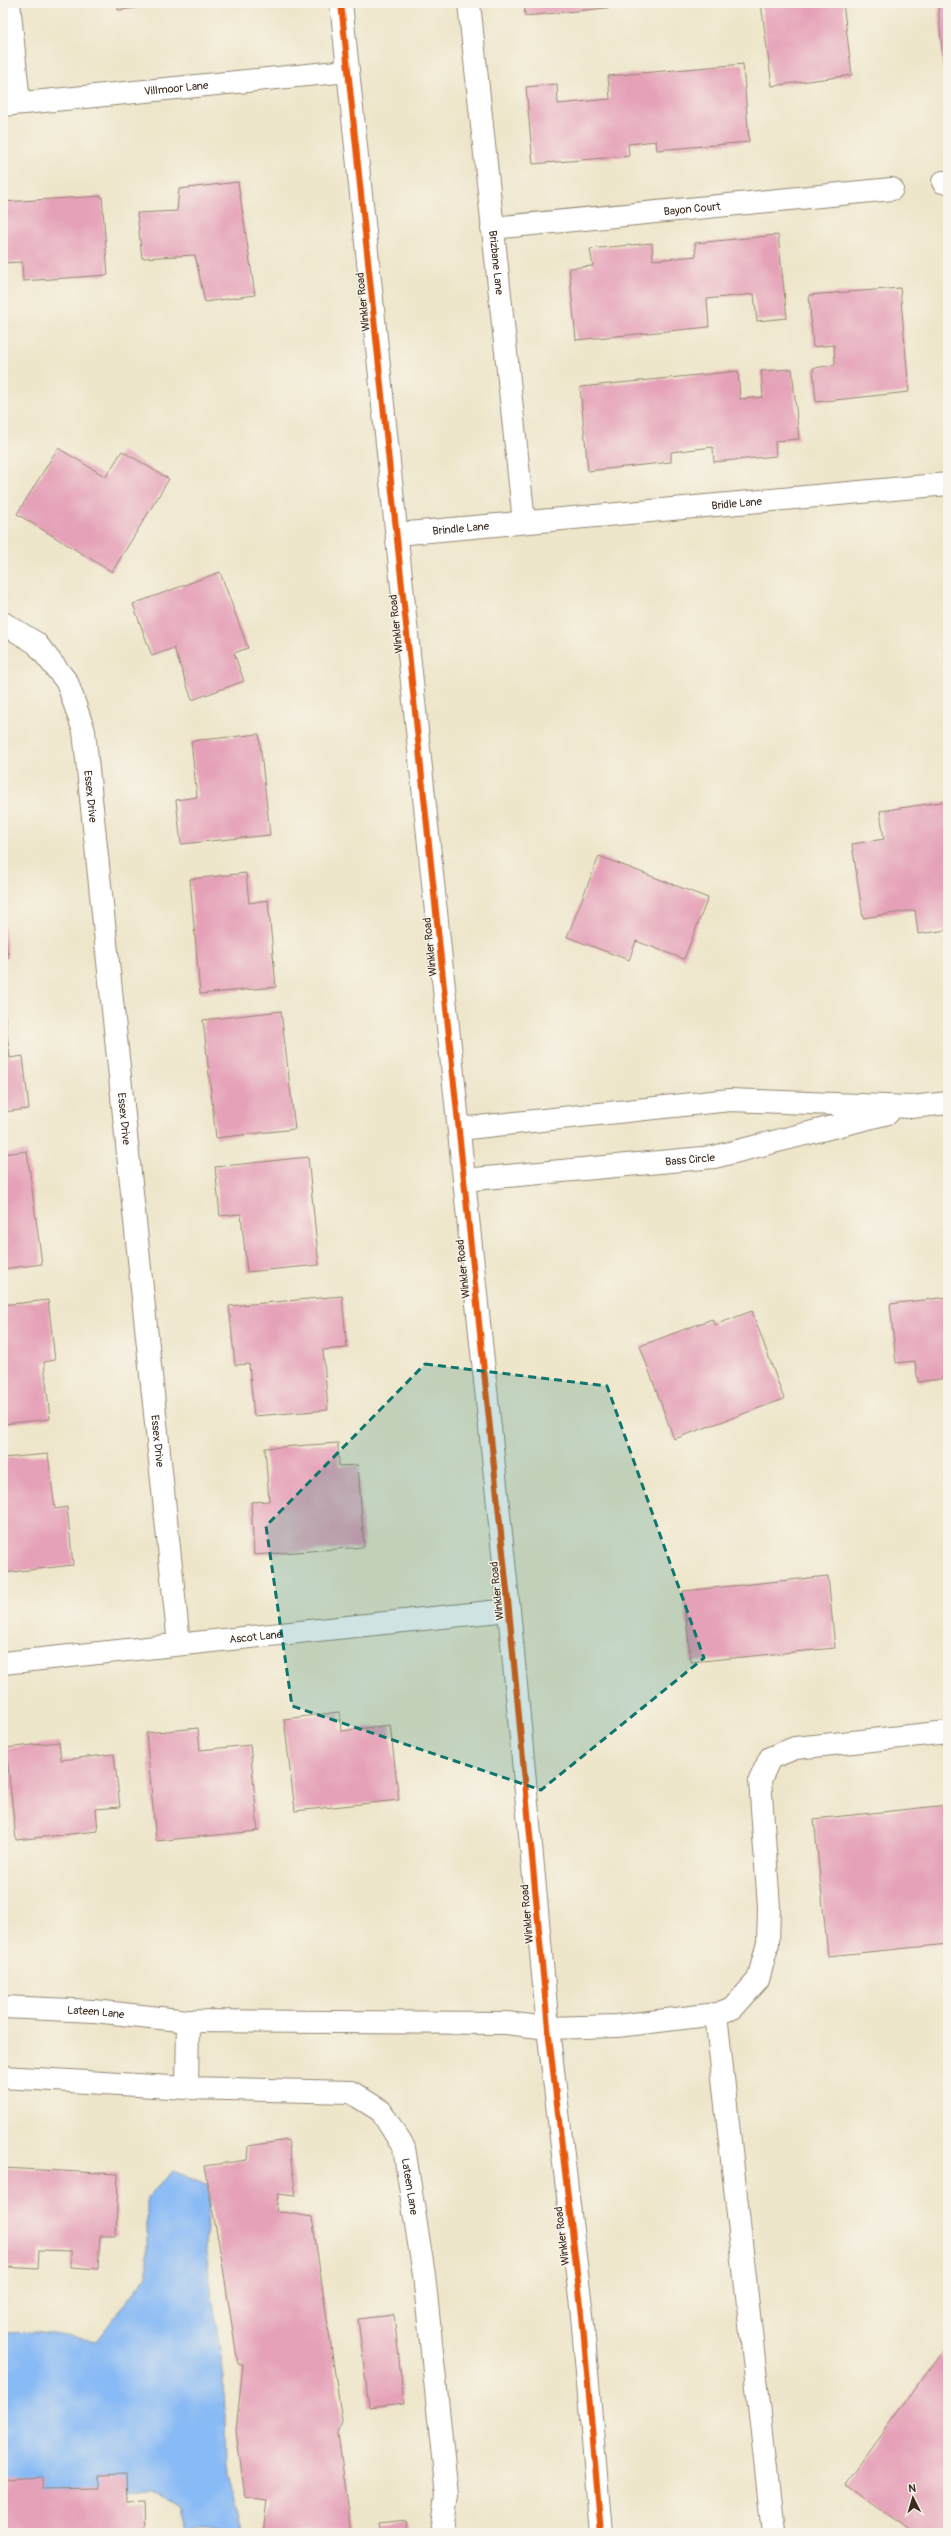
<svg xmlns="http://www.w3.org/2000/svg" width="951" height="2536" viewBox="0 0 951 2536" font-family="Pangolin,sans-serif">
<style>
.water{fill:#88baf5;stroke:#62728a}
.building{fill:#e5a1b8}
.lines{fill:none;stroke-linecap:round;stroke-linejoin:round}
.service-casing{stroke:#948874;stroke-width:24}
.minor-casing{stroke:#948874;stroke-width:24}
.tertiary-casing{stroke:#948874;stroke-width:24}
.service{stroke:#fff;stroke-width:22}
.minor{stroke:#fff;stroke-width:22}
.tertiary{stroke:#fff;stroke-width:22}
.cycleway-casing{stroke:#f7f3e8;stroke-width:8}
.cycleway{stroke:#e8590c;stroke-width:6}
.marked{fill:#0f766e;fill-opacity:0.2;stroke:#0f766e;stroke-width:3;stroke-dasharray:8 5;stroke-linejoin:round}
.labels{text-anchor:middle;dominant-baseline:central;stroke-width:3;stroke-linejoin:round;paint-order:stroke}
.street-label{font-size:11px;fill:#3b2a1e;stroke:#f7f3e8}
</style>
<rect width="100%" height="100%" fill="#f7f3e8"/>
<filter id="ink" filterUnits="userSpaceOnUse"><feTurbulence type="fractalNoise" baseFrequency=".025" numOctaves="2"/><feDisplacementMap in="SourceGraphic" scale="8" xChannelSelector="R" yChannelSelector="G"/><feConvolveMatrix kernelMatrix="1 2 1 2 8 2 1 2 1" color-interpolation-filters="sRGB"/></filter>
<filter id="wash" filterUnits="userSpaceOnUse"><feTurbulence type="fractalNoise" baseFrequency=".012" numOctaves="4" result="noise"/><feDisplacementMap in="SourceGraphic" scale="16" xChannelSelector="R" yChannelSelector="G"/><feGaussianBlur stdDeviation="0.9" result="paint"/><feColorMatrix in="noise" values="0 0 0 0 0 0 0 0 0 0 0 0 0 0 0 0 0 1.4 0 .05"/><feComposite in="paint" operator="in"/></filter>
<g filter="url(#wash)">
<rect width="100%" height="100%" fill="#eee6cb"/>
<path class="water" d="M173,2171l38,15 -6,60 19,131 2,88 17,68h-56l-7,-24 -27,-20 -150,3v-159l38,-1 55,9 51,-65v-78z"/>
<g id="blocks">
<path class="building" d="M118,3h52v1l-52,6z
M524,3h123v1l-122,12z
M761,3h82l9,72 -80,11z
M938,3h10v60l-5,1z
M743,64l6,78 -92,8 -1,-9 -28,3 1,12 -96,8 -7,-77 31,-3 1,20 52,-5 -2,-23z
M238,182l17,113 -50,7 -10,-47 -53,3 -5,-45 40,-2 2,-22z
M102,196l6,79 -85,6 -1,-19 -19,1v-61z
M778,235l9,83 -30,3 -3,-27 -47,5 2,28 -133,13 -7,-72 24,-2 -3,-17 62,-6 1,17 43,-4 -1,-13z
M900,288l9,104 -93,10 -3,-34 22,-3 -1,-20 -21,2 -4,-52z
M792,369l7,70 -24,2 1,15 -62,6 -1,-15 -42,5v10l-83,9 -8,-84 158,-16 2,28 23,-2 -2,-26z
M58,448l48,29 16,-26 47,28 -57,93 -95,-58z
M220,572l28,76 -14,5 10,28 -52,19 -18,-52 -22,8 -19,-52z
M259,734l11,101 -89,9 -5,-44 21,-3 -6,-56z
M948,801v129l-30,4 -3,-24 -52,8 -11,-74 32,-5 -4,-28z
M599,856l109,42 -24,61 -48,-18 -7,19 -62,-23z
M246,873l3,30 19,-3 8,87 -76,7 -10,-115z
M3,919l5,39h-5z
M3,1001l7,57 13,-2 6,53 -26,3z
M281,1011l14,118 -79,9 -13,-118z
M27,1151l15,113 -39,5v-115z
M308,1157l11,108 -72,7 -6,-58 -21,2 -5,-49z
M342,1296l5,52 -24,2 5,60 -74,6 -5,-52 -14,1 -6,-59z
M948,1297v81l-30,4 -3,-21 -19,2 -6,-59z
M48,1300l7,60 -11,2 6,57 -47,5v-119z
M752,1311l32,88 -110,40 -34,-93 72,-27 3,6z
M338,1443l1,23 19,-1 6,82 -110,8 -3,-53 18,-1 -4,-53z
M48,1454l7,55 12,-2 6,58 -70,8v-115z
M828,1576l7,72 -144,14 -8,-71z
M339,1712l2,19 49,-6 9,75 -104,11 -11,-92z
M198,1728l2,22 50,-5 8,86 -102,10 -10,-108z
M59,1742l2,18 53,-6 6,53 -24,2 2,22 -82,9 -10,-92z
M948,1805v139l-120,12 -14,-137z
M288,2140l8,56 -18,-2 -2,17 36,6 30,204 -4,14 14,98h-89l4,-33 -22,-3 -9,-66 7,-67h-5l-17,-109 -17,-89 43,-6 1,-14z
M3,2168l115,6 -2,62h-16l-2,33 -27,-2v-16l-32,-1 -1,19 -35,-2z
M394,2315l10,88 -35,4 -11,-88z
M948,2344v189h-34l-68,-49z
M126,2474l1,29 18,-1 1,31h-143v-54l40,-2 -1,12 57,-1v-13z
M406,2520l2,13h-28l-2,-10z"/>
</g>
</g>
<g filter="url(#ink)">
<use href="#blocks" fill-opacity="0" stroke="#948874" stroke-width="1"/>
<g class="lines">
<defs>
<path id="service" d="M716,2014l57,519
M548,2028l69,-2 99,-12 17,-6 25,-28 10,-37 1,-36 -9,-127 10,-22 25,-10 153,-16"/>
<g id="minor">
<path d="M9,3l10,100"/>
<path id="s1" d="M469,3l55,519"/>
<path id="s2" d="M3,105l345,-34"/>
<path d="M943,182h5"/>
<path id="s3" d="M492,228l400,-39"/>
<path id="s4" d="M397,534l551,-50"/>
<path id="s5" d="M3,623l33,20 31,39 17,49 95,913"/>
<path d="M459,1129l271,-29 181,7 37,-4"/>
<path id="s6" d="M464,1180l250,-23 174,-44"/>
<path id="s7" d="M3,1663l506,-53"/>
<path id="s8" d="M3,2007l91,4 94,10 318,2 42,5"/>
<path id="s9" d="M188,2021l-1,67 164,4 30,19 23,37 20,127 23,220 -5,38"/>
<path d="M3,2077l184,11"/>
</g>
<path id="tertiary" d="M341,3l168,1607 39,418 34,287 19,218"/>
</defs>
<use href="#service" class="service-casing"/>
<use href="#minor" class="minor-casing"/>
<use href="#tertiary" class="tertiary-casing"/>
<use href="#service" class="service"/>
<use href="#minor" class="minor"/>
<use href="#tertiary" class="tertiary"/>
<defs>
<path id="cycleway" d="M341,3l168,1607 39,418 34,287 19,218"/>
</defs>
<use href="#cycleway" class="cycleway-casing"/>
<use href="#cycleway" class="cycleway"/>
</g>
</g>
<path class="marked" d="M425,1364l182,22 97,272 -163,132 -249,-84 -26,-180z"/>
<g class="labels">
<g class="street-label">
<text stroke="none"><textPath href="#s2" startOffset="174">Villmoor Lane</textPath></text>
<text stroke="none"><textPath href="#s3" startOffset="201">Bayon Court</textPath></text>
<text stroke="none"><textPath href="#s1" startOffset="261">Brizbane Lane</textPath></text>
<text transform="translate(363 302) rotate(-96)">Winkler Road</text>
<text stroke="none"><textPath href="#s4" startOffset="341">Bridle Lane</textPath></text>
<text stroke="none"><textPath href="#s4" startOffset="64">Brindle Lane</textPath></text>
<text transform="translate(396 624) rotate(-96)">Winkler Road</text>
<text stroke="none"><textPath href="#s5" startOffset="206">Essex Drive</textPath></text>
<text transform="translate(430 947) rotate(-96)">Winkler Road</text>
<text stroke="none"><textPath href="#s5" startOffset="530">Essex Drive</textPath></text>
<text stroke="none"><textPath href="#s6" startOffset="227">Bass Circle</textPath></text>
<text transform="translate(463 1269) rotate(-96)">Winkler Road</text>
<text stroke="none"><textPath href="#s5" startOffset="854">Essex Drive</textPath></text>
<text transform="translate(497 1591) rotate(-96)">Winkler Road</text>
<text stroke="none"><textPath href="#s7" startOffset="254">Ascot Lane</textPath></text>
<text transform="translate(527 1914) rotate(-95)">Winkler Road</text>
<text stroke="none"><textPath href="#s8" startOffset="93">Lateen Lane</textPath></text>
<text stroke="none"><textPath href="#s9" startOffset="349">Lateen Lane</textPath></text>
<text transform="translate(562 2236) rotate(-97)">Winkler Road</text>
</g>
</g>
<rect width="951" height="2536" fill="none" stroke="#f7f3e8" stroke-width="16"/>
<g transform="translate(913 2498) rotate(355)" stroke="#f7f3e8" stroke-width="3" paint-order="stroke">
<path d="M0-3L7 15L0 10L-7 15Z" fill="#3b2a1e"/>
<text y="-6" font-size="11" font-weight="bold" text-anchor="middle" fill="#3b2a1e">N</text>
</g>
</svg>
